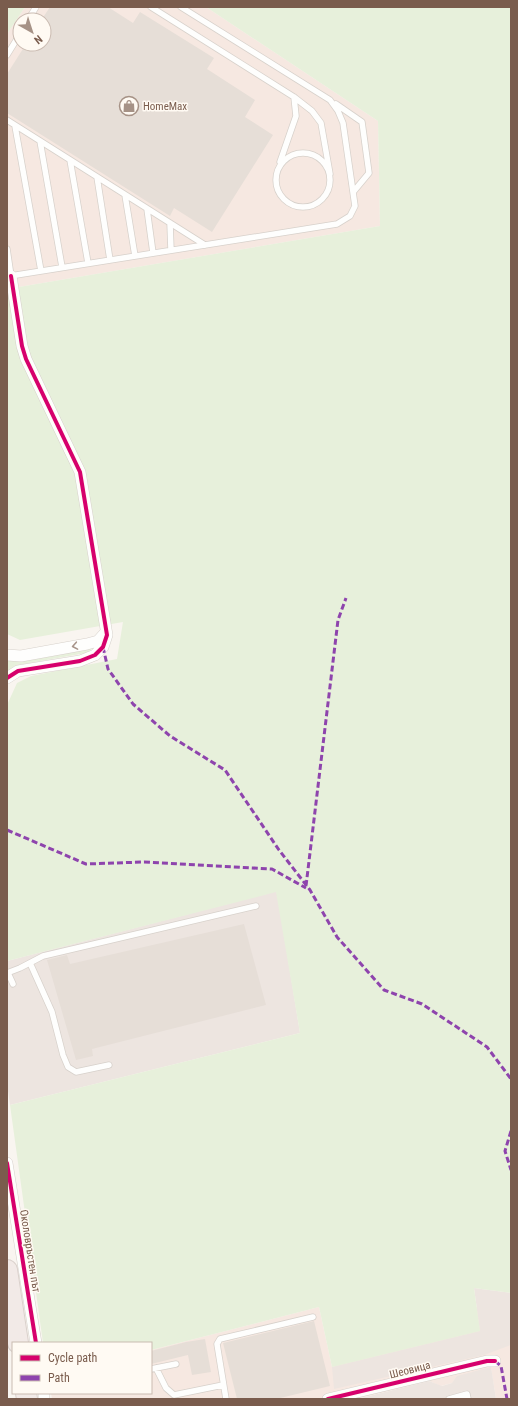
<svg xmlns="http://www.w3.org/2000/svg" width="518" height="1406" viewBox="0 0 518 1406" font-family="'Roboto Condensed',sans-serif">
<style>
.commercial{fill:#f6e8e1;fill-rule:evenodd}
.industrial{fill:#ede5e0}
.green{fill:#e7f0db}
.building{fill:#e6ded7}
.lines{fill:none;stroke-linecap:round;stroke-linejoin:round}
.lane-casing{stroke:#d7d1cb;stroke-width:7}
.street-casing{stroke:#d7d1cb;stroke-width:12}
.highway-casing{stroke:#dad1cc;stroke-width:22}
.lane{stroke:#fefefd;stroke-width:5.5}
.street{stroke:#fefefd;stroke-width:11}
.highway{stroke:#f2eae7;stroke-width:20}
.quiet{stroke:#8e44ad;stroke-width:3;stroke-dasharray:6 3;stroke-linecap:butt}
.cycleway-casing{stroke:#fffaf3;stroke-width:6}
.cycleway{stroke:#d6006c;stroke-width:4}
.oneway{stroke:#a8958b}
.labels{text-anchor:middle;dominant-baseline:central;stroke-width:3;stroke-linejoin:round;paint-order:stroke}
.poi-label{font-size:11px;fill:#7a5c4d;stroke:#fffaf3;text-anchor:start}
.street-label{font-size:11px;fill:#7a5c4d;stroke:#fffaf3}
</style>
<rect width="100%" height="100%" fill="#f9f5f0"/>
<path class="commercial" d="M25,7h181l172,114 2,105 -373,63v-255zM20,20h24v24h-24z
M511,1293v106h-15l-5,-31 -39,15 -11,3 -12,-5 -72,18h-305l-1,-6h100v-43l168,-43 13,60z"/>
<path class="industrial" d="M277,891l23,142 -290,72 -3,-21v-123z
M474,1288l37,5v52l-27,10 -150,34 -2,-22 148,-36z
M491,1367l5,32h-139l72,-18 13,5 10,-3 5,-7z"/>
<path class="green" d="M7,7h18l-18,27z
M206,7h305v1286l-37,-5 6,43 -148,36 -13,-60 -168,43v-7h-108l-33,-238 290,-72 -24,-141 -269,69v-256l10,-22 14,-7 86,-17 6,-37 -103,18 -13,-6v-345l373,-63 -2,-105z
M91,649h1l-6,4 -68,12 -11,6v-13l14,2z"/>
<path class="building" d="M50,7h58l25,16 7,-11 74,46 -7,11 48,31 -10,17 28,18 -61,97 -38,-24 -4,8 -163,-103v-39l19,-30h18v-28z
M244,924l22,81 -174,44 1,7 -17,4 -29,-100 20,-5 3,9z
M314,1321l16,65 -54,13h-39l-14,-56z
M205,1339l6,33 -19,3 -4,-20 -37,9v-13l35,-9z"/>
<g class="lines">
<defs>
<path id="lane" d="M151,7l143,90 18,14 9,12 9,51
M28,20l8,-13
M7,55l13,-21
M336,104l26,18 7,51 -15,18
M7,120l198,125
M15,126l26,145
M40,141l22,126
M276 180a27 27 0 1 1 54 0a27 27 0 1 1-54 0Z
M70,160l18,103
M280,162l16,-46 -2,-19
M97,177l13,83
M125,195l10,61
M147,209l6,44
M170,223l1,27
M7,249l4,27
M10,276l327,-52 13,-8 5,-10 -12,-83 -5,-12 -8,-11 -149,-93
M30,963l22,49 11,43 5,12 8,5 33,-7
M7,973l13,-5 23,-12 213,-50
M8,973l5,11
M156,1368l10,20 8,7 49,-10
M151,1369l25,-5
M226,1399l-9,-55 3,-5 93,-22
M449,1399l18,-5 1,5"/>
<path id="street" d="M7,655l14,1 66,-12 11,-3 8,-9
M7,678l11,-7 62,-10 15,-6 8,-8 4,-12 -27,-163 -54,-113 -4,-13 -11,-70
M7,1163l29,180
M44,1393v6
M328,1399l159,-38h8"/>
<path id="highway" d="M7,1270l11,73
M26,1393l1,6"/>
</defs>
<use href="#lane" class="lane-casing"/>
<use href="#street" class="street-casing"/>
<use href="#highway" class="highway-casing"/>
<use href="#lane" class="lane"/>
<use href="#street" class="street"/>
<use href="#highway" class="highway"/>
<path class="quiet" d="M103,647l5,22 25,35 37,32 55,34 54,80 31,40 27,47 47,53 38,14 65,43 24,32
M7,830l79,34 58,-2 128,7 34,19
M306,886l32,-266 8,-22
M511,1131l-6,20 6,19
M495,1361l6,5 6,33"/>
<defs>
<path id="cycleway" d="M7,678l11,-7 62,-10 15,-6 8,-8 4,-12 -27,-163 -54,-113 -4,-13 -11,-70
M7,1163l29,180
M328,1399l159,-38h8"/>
</defs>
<use href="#cycleway" class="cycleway-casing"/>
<use href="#cycleway" class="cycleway"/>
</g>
<defs><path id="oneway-chevron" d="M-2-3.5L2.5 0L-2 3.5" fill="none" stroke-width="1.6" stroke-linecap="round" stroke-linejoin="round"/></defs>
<use class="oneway" href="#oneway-chevron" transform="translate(75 646) rotate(170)"/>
<defs>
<symbol id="shop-ring" viewBox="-11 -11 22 22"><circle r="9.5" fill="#fffaf3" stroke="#a69286" stroke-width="1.5"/><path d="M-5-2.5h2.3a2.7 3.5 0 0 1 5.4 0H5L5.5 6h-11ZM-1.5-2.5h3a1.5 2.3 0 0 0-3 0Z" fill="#a69286"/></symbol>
</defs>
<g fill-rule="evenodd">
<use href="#shop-ring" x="118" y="95" width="22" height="22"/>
</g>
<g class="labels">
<g class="poi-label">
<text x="143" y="106">HomeMax</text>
</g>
<g class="street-label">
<text transform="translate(30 1251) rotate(81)">Околовръстен път</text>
<text transform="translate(410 1370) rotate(-14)">Шеовица</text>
</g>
</g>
<rect width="518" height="1406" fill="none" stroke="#7a5c4d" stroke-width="16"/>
<rect x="12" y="1342" width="140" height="52" fill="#fffaf3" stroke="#cabbb1"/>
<rect x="20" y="1355" width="20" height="6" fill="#d6006c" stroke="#cabbb1"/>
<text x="48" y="1362" font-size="12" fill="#7a5c4d">Cycle path</text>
<rect x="20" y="1375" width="20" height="6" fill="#8e44ad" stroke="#cabbb1"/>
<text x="48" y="1382" font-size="12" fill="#7a5c4d">Path</text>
<g transform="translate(32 32) rotate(141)"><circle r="19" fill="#fffaf3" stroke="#cabbb1"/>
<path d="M0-3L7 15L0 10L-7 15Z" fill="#a69286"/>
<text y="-6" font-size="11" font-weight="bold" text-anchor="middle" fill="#7a5c4d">N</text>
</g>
</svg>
